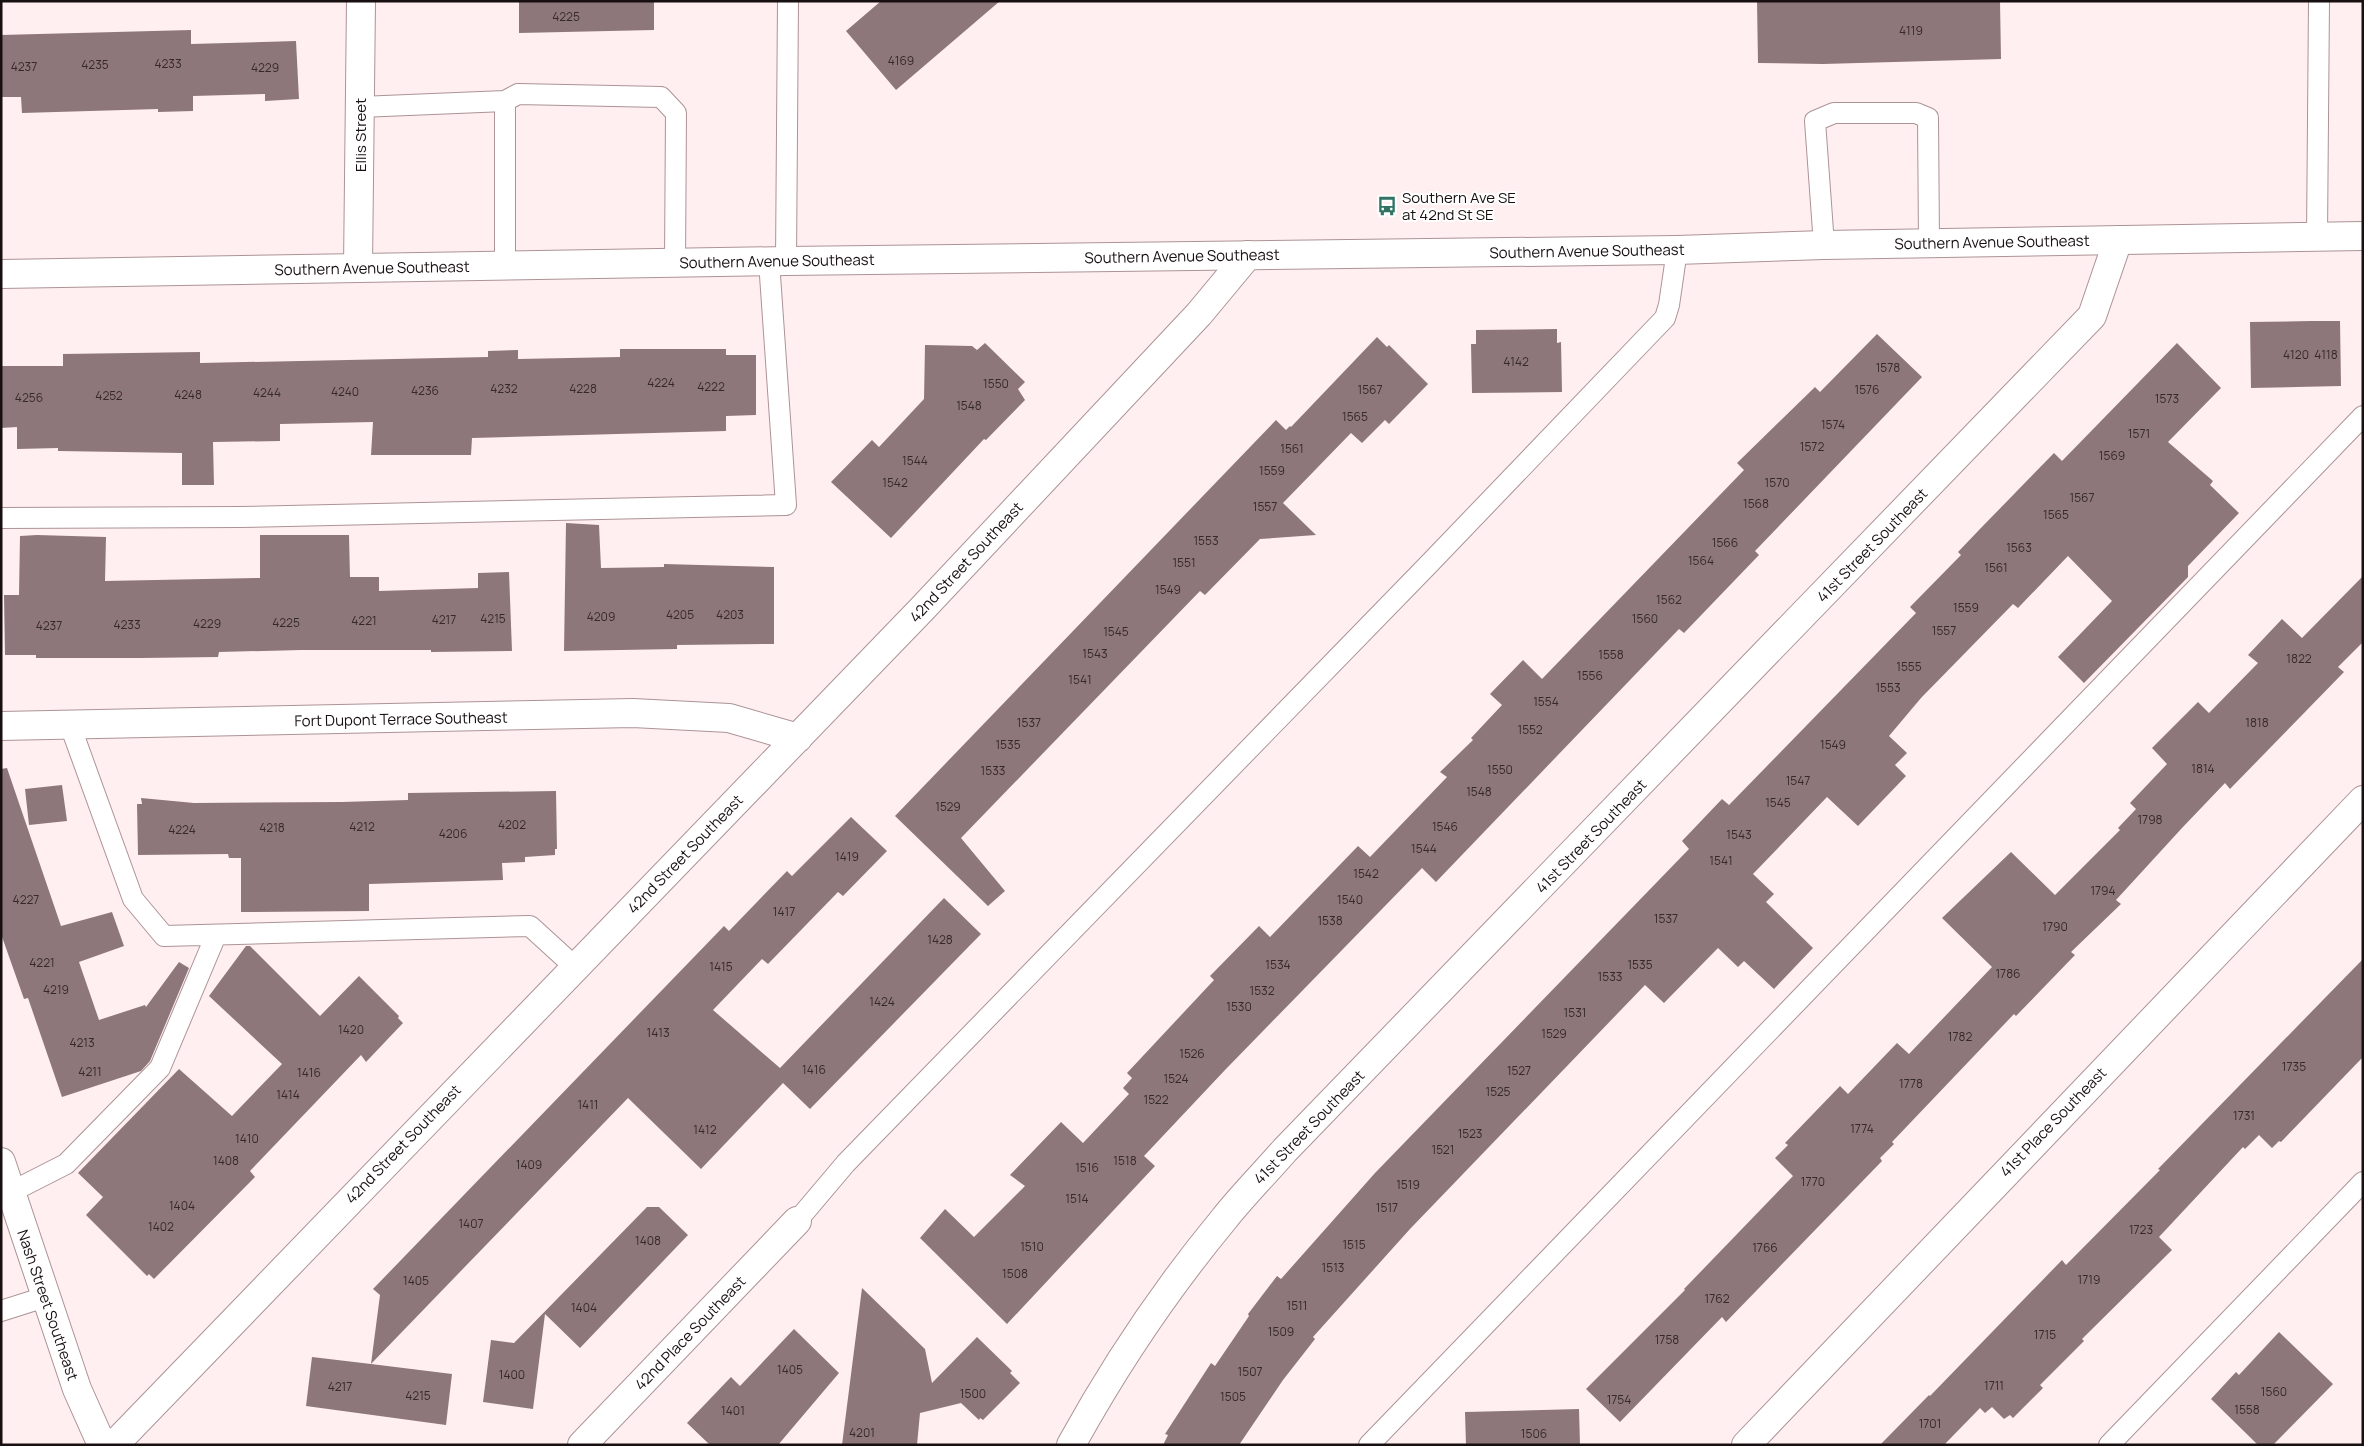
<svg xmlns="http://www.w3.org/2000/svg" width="2364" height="1446" viewBox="0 0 2364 1446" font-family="Manrope,sans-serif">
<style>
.building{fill:#8e777a}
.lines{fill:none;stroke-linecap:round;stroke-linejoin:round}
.service-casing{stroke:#ac9396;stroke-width:22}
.minor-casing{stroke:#ac9396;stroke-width:30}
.secondary-casing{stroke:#ac9396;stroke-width:30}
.service{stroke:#fff;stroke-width:20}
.minor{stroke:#fff;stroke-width:28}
.secondary{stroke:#fff;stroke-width:28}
.labels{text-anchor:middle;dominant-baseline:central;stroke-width:4;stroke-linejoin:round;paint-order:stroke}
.number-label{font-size:12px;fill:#35292a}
.street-label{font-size:15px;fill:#170f10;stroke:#fff}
.poi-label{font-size:15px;fill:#170f10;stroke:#fff;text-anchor:start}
</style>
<rect width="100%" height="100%" fill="#ffeff1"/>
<path class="building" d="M519,1h135v29l-135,3z
M881,1h119l-104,89 -50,-59z
M1757,1h243l1,58 -178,5 -65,-1z
M191,30v14l105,-3 3,58 -34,2v-7l-72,2v15l-35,1v-3l-136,4 -1,-16h-20v-62z
M2311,321h29l1,65 -90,2 -1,-66z
M1557,329v14l4,-1 1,50 -90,1 -1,-49h5v-14z
M1877,334l45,43 -167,174 4,4 -75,78 -5,-4 -243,253 -14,-14 -197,202 -81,86 11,10 -148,158 -87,-86 25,-29 29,28 51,-51 -15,-11 51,-53 22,21 46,-49 -6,-6 9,-10 -5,-5 87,-93 -4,-4 49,-50 11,11 88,-91 12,11 77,-80 -7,-5 33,-32 -2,-2 31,-33 -12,-11 33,-34 19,19 202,-209 -7,-7 78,-76 5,5z
M1377,337l10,10 2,-2 39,39 -39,40 -4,-4 -23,23 -11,-10 -68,70 33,32 -56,4 -55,56 -5,-4 -239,247 44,53 -17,15 -93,-90 381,-396 10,10 4,-4 1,1z
M985,343l40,39 -7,7 7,11 -39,40 -2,-1 -93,99 -60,-56 41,-42 7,7 45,-48 1,-54 47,1 5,4z
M2177,343l44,45 -53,54 45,39 -3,4 29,28 -51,53v11l-104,106 -26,-26 54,-56 -44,-45 -50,52 -5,-4 -92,94 -32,38 18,17 -12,12 11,11 -48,50 -31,-29 -74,77 21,20 -8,8 47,46 -39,41 -30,-28 -6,6 -20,-19 -54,55 -19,-18 -235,244 -97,108 2,2 -32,41 -44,65h-76l5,-10 -3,-1 46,-71 4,3 34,-50 -1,-2 29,-38 4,3 94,-106 314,-324 -7,-8 40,-42 7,6 1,-1 186,-191 -6,-6 51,-52 -3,-3 21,-22 75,-77 8,8z
M620,349h106v6h30v60l-30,1v15l-254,7 -1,17h-100l2,-33 -93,2v17l-67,1 1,43h-32v-32l-124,-2v-3l-41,1v-22l-16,1v-62h62v-12l137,-2v11l288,-6v-6l30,-1v9l102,-2z
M566,523l33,2 2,43 63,-1v-3l110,3v77l-97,1v4l-113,2z
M37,535l69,2 -1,44 155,-3v-43h89l1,42h29v14l99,-3v-15l31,-1 3,79 -81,1v-2h-130l-82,2 -1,5 -76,1h-106v-3h-31l-1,-60h15l1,-59z
M2363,576v66l-25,25 6,5 -114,117 -5,-6 -43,45 -66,72 5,4 -50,48 4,3 -59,61 -2,-2 -122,128 2,2 -14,14 2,3 -156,161 -4,-5 -102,105 -34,-33 99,-99 -1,-1 109,-113 -18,-18 13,-13 -3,-2 55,-57 8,8 49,-51 12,11 83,-87 -50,-49 69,-66 44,43 65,-65 -2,-2 18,-19 -6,-6 37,-39 -15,-16 46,-46 11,11 49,-50 -10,-8 34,-36 20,19z
M7,768l54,158 51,-14 12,34 -45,16 20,58 46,-15 1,2 33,-45 10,6 -39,93 -9,10 -79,26 -34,-99 -4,1 -23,-65v-165z
M62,785l5,36 -38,4 -4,-36z
M556,791l1,58h-2v6l-30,2v5l-23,1 1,17 -134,4v27l-128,1v-54h-12l-1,-4 -90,1 -1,-51h5l-1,-6 53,5 148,-1 66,-2v-7z
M851,817l36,34 -44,45 -5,-4 -70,72 -6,-5 -49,51 67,58 164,-170 37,36 -171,175 -27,-26 -82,86 -73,-71 -257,266 81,10 -6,51 -140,-19 6,-49 59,7 9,-69 -7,-6 351,-363 5,5 58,-60 5,5z
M246,946h4l70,70 39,-40 40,40 -1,2 5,5 -37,39 -5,-7 -111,116 5,6 -101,102 -5,-5 -2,2 -61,-61 17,-18 -25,-24 101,-104 53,47 50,-52 -73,-68z
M2363,959v98l-82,85 -2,-1 -7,7 -13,-13 -14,14 -2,-2 -84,90 13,13 -90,89 2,2 -44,44 3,3 -30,30 -3,-3 -6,4 -12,-12 -7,6 -5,-5 -36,37h-64l49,-50 1,1 132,-136 4,5 94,-95 -2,-1z
M647,1207h12l29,28 -108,113 -35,-34 -12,95 -50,-7 8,-62 23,3z
M862,1288l63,61 7,34 45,-46 35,34 -2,2 10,10 -37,37 -3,-2 -1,2 -18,-17 -41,10 -3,32h-75z
M794,1329l45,44 -61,72h-68l-23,-22 44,-46 9,9z
M2279,1332l54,52 -60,61h-15l-47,-46 25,-27 3,3z
M1579,1409l1,36h-114l-1,-33z"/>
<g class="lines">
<defs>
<path id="service" d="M360,107l145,-6
M2317,237l2,-236
M1824,245l-9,-124 19,-8h82l12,5 1,125
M786,261l2,-260
M505,266v-165l13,-7 143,3 15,16 -1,150
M1,518l238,-1 547,-12 -17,-244
M70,725l63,174 31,37 366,-10 45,41
M11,1192l55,-28 94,-96 56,-133
M797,1221l49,-58 582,-598 237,-247 4,-13 8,-55
M1,1311l44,-14
M1369,1445l994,-1029
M2109,1445l254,-263"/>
<path id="minor" d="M358,268l3,-267
M1,726l632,-13 96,5 69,20
M1,1162l76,227 25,56
M114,1445l808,-836 277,-295 49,-59
M582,1445l215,-224
M1071,1445c44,-80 95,-156 153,-226 19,-24 41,-46 61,-69l807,-834 26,-76
M1746,1445l617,-645"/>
<path id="secondary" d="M1,274l785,-13 891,-11 147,-5 539,-9"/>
</defs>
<use href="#service" class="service-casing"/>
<use href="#minor" class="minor-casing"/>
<use href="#secondary" class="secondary-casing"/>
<use href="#service" class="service"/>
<use href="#minor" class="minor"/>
<use href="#secondary" class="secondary"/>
</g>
<defs>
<symbol id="bus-bare" viewBox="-9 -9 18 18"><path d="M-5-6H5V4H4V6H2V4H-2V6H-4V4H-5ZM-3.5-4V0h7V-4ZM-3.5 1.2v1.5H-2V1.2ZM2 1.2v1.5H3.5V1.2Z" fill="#307263" stroke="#fff" stroke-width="2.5" paint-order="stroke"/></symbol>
</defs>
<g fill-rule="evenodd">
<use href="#bus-bare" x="1373" y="192" width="28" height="28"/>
</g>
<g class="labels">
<g class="number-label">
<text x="566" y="16">4225</text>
<text x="1911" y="30">4119</text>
<text x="901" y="60">4169</text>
<text x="168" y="63">4233</text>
<text x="95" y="64">4235</text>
<text x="24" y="66">4237</text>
<text x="265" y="67">4229</text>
<text x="2296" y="354">4120</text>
<text x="2326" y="354">4118</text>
<text x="1516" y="361">4142</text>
<text x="1888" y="367">1578</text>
<text x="661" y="382">4224</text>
<text x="996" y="383">1550</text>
<text x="711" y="386">4222</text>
<text x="504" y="388">4232</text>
<text x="583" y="388">4228</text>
<text x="1370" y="389">1567</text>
<text x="1867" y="389">1576</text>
<text x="425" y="390">4236</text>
<text x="345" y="391">4240</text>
<text x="267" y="392">4244</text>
<text x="188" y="394">4248</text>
<text x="109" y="395">4252</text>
<text x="29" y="397">4256</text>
<text x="2167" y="398">1573</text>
<text x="969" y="405">1548</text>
<text x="1355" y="416">1565</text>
<text x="1833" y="424">1574</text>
<text x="2139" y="433">1571</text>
<text x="1812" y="446">1572</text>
<text x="1292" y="448">1561</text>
<text x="2112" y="455">1569</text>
<text x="915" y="460">1544</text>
<text x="1272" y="470">1559</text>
<text x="895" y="482">1542</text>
<text x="1777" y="482">1570</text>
<text x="2082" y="497">1567</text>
<text x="1756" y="503">1568</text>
<text x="1265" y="506">1557</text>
<text x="2056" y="514">1565</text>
<text x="1206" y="540">1553</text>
<text x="1725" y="542">1566</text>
<text x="2019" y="547">1563</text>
<text x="1701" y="560">1564</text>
<text x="1184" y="562">1551</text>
<text x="1996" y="567">1561</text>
<text x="1168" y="589">1549</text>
<text x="1669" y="599">1562</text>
<text x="1966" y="607">1559</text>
<text x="680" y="614">4205</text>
<text x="730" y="614">4203</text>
<text x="601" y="616">4209</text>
<text x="493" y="618">4215</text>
<text x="1645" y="618">1560</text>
<text x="444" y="619">4217</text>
<text x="364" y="620">4221</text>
<text x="286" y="622">4225</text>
<text x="207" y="623">4229</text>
<text x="127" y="624">4233</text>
<text x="49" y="625">4237</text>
<text x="1944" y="630">1557</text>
<text x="1116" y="631">1545</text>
<text x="1095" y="653">1543</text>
<text x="1611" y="654">1558</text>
<text x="2299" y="658">1822</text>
<text x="1909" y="666">1555</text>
<text x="1590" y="675">1556</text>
<text x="1080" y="679">1541</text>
<text x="1888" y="687">1553</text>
<text x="1546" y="701">1554</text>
<text x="1029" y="722">1537</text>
<text x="2257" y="722">1818</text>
<text x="1530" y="729">1552</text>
<text x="1008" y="744">1535</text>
<text x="1833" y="744">1549</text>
<text x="2203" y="768">1814</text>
<text x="1500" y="769">1550</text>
<text x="993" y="770">1533</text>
<text x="1798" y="780">1547</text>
<text x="1479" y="791">1548</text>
<text x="1778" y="802">1545</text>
<text x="948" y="806">1529</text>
<text x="2150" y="819">1798</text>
<text x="512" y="824">4202</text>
<text x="362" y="826">4212</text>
<text x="1445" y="826">1546</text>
<text x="272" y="827">4218</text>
<text x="182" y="829">4224</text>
<text x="453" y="833">4206</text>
<text x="1739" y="834">1543</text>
<text x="1424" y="848">1544</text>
<text x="847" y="856">1419</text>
<text x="1721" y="860">1541</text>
<text x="1366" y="873">1542</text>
<text x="2103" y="890">1794</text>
<text x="26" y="899">4227</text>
<text x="1350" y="899">1540</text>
<text x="784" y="911">1417</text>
<text x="1666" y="918">1537</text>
<text x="1330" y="920">1538</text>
<text x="2055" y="926">1790</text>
<text x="940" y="939">1428</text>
<text x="42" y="962">4221</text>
<text x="1278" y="964">1534</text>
<text x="1640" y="964">1535</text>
<text x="721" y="966">1415</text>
<text x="2008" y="973">1786</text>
<text x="1610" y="976">1533</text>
<text x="56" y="989">4219</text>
<text x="1262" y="990">1532</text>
<text x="882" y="1001">1424</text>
<text x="1239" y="1006">1530</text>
<text x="1575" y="1012">1531</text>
<text x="351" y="1029">1420</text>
<text x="658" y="1032">1413</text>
<text x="1554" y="1033">1529</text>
<text x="1960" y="1036">1782</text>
<text x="82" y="1042">4213</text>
<text x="1192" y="1053">1526</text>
<text x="2294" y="1066">1735</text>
<text x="814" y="1069">1416</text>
<text x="1519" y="1070">1527</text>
<text x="90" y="1071">4211</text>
<text x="309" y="1072">1416</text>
<text x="1176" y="1078">1524</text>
<text x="1911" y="1083">1778</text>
<text x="1498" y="1091">1525</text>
<text x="288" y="1094">1414</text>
<text x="1156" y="1099">1522</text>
<text x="588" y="1104">1411</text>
<text x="2244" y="1115">1731</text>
<text x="1862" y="1128">1774</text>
<text x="705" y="1129">1412</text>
<text x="1470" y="1133">1523</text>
<text x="247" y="1138">1410</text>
<text x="1443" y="1149">1521</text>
<text x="226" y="1160">1408</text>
<text x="1125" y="1160">1518</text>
<text x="529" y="1164">1409</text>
<text x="1087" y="1167">1516</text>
<text x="1813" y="1181">1770</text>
<text x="1408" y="1184">1519</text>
<text x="1077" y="1198">1514</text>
<text x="182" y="1205">1404</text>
<text x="1387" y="1207">1517</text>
<text x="471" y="1223">1407</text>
<text x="161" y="1226">1402</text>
<text x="2141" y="1229">1723</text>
<text x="648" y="1240">1408</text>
<text x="1354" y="1244">1515</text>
<text x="1032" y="1246">1510</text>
<text x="1765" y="1247">1766</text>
<text x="1333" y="1267">1513</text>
<text x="1015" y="1273">1508</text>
<text x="2089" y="1279">1719</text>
<text x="416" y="1280">1405</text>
<text x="1717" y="1298">1762</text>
<text x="1297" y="1305">1511</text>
<text x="584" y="1307">1404</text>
<text x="1281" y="1331">1509</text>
<text x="2045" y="1334">1715</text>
<text x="1667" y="1339">1758</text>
<text x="790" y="1369">1405</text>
<text x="1250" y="1371">1507</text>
<text x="512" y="1374">1400</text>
<text x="1994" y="1385">1711</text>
<text x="340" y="1386">4217</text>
<text x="2274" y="1391">1560</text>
<text x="973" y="1393">1500</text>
<text x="418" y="1395">4215</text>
<text x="1233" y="1396">1505</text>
<text x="1619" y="1399">1754</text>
<text x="2247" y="1409">1558</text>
<text x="733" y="1410">1401</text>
<text x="1930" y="1423">1701</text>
<text x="862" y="1432">4201</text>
<text x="1534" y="1433">1506</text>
</g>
<g class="street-label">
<text transform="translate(360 135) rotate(-90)">Ellis Street</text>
<text transform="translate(1992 242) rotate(-1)">Southern Avenue Southeast</text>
<text transform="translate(1587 251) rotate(-1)">Southern Avenue Southeast</text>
<text transform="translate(1182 256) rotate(-1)">Southern Avenue Southeast</text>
<text transform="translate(777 261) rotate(-1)">Southern Avenue Southeast</text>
<text transform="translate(372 268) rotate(-1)">Southern Avenue Southeast</text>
<text transform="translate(1872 545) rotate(-46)">41st Street Southeast</text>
<text transform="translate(966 562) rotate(-47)">42nd Street Southeast</text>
<text transform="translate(401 719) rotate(-1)">Fort Dupont Terrace Southeast</text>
<text transform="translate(1591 836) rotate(-46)">41st Street Southeast</text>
<text transform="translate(685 854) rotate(-46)">42nd Street Southeast</text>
<text transform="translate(2053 1122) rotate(-46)">41st Place Southeast</text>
<text transform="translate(1309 1127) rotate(-46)">41st Street Southeast</text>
<text transform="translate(403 1144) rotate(-46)">42nd Street Southeast</text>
<text transform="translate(48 1305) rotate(71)">Nash Street Southeast</text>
<text transform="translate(690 1333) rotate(-46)">42nd Place Southeast</text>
</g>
<g class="poi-label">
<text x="1402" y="197">Southern Ave SE<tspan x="1402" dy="17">at 42nd St SE</tspan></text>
</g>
</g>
<rect width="2364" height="1446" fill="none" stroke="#170f10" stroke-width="5"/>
</svg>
